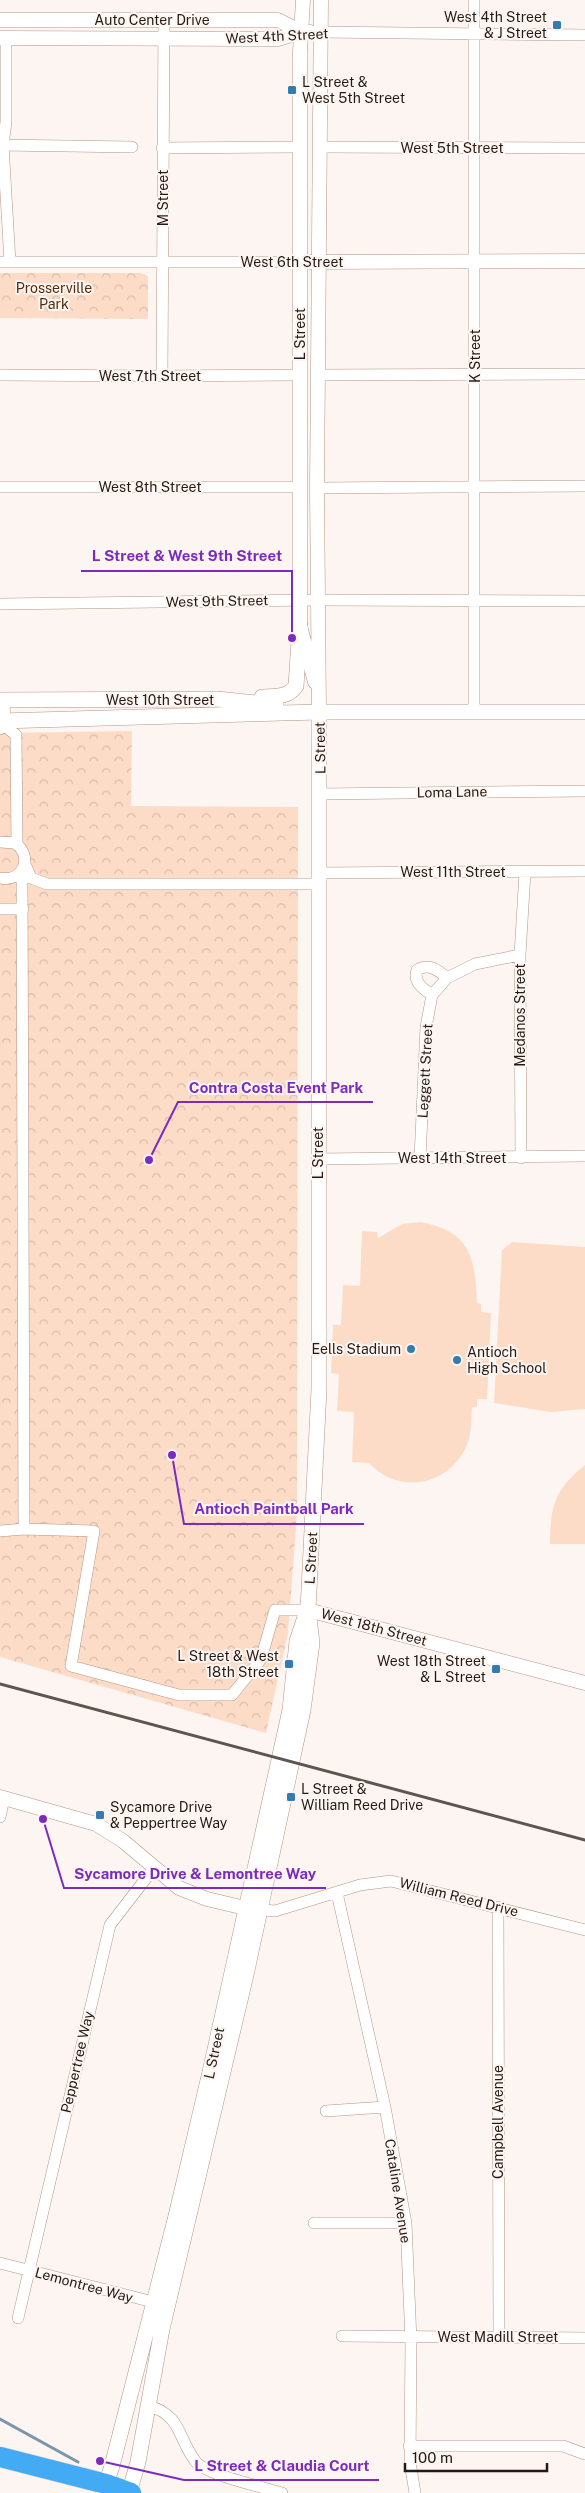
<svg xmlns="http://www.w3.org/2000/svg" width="585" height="2493" viewBox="0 0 585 2493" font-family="'Public Sans',sans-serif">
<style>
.grass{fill:#fddcc7}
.park{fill:url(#park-crowns)}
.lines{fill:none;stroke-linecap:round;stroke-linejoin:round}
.stream{stroke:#7c95aa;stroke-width:3}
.minor-casing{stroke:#b39684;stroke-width:12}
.tertiary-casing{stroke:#b39684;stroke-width:15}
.secondary-casing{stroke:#b39684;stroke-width:16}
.motorway-casing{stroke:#d4d1d0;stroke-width:21}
.minor{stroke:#fff;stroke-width:11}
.tertiary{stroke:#fff;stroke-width:14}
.secondary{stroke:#fff;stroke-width:15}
.motorway{stroke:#43aaf4;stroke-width:20}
.rail{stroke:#5f5550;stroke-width:3}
.poi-dot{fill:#347cb0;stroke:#fcf5f2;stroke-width:2}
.labels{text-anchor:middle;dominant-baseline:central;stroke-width:4;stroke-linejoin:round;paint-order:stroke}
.poi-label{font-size:14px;fill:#261b14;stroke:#fcf5f2;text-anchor:end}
.street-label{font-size:14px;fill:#261b14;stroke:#fcf5f2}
.park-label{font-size:14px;fill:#552b0c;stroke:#fcf5f2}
.leader{fill:none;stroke:#7b2cbf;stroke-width:2}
.callout-dot{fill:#7b2cbf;stroke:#fcf5f2;stroke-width:2}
.callout-label{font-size:15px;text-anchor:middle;font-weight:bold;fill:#7b2cbf;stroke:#fcf5f2;stroke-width:4;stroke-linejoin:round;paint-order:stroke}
</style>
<defs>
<pattern id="park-crowns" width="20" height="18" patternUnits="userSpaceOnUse" patternTransform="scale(1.25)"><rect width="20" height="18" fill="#fddcc7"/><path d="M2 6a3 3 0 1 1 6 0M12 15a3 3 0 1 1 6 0" fill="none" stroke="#d9bcaa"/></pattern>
</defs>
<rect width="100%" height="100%" fill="#fcf5f2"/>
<path class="grass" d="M420,1222c51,9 55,36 57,81l4,1v8l10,1 -4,86h-10v8h-5c-1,15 0,29 -7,42 -19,38 -68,45 -96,14l-17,-1 2,-50 -17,-1 2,-37 -8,-1 2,-48h8l2,-40 17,1 2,-55 15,1 1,6 24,-14z
M512,1242l73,5v162l-34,3 -57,-9 8,-153z
M585,1465v79h-35c0,-38 5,-55 35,-79z"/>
<path class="park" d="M0,273h141l7,3v43l-148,-1z
M132,731l-1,75 167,1 -1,707 -9,119 -22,100 -266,-76v-924z"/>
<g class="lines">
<path class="stream" d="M0,2419l78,43"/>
<defs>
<path id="minor" d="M321,32l264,3
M6,38v84l-3,23 7,117
M0,145l132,2
M319,147l266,1
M162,148l138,-1
M0,262h300
M0,375l162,1 138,-1
M318,375l267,-1
M162,376l2,-356
M0,487h300
M317,488l268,-2
M0,604l318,-4 267,1
M4,700l1,26
M474,712v-712
M0,729l5,-3 11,9 1,110
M320,794l265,-3
M0,842l15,1c19,13 8,40 -15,35
M25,864l6,14 16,6h273
M22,870l2,659
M320,873l265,-2
M0,909h23
M432,995c-10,-7 -19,-13 -15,-25 11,-7 20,-1 30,8
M420,1158l6,-131 6,-32 15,-17 28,-14 45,-9
M521,1158l-1,-203 5,-83
M318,1159l267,-3
M0,1531l24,-2 70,2 -23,135 108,29h53l29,-36 14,-49h33
M0,1817l4,-19
M337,1893l48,214 21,116 5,118 -1,121 5,31
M498,1907l1,430
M252,1909l23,2 85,-26 31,-4 194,49
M326,2111l59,-4
M314,2223h92
M0,2263l161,41
M18,2318l92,-393 44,-57
M342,2336l243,2
M148,2406c34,8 30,34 48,56 11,13 67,25 86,31
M409,2446h154l22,8"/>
<path id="tertiary" d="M303,0l-3,52v574l15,56
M0,20h278l23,12
M0,38l278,1 23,-7h9
M311,262l274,-1
M319,712l-2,-224 4,-488
M308,1610l277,73
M0,1797l96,27 27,17 56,47 28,11 38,9"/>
<path id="secondary" d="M262,697c12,-1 26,1 34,-11l4,-60
M0,700l217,-1 59,6
M0,721l319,-9h266
M103,2493l9,-27 64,-250 34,-144 80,-362 7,-69 9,-27
M129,2493l9,-31 24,-133 84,-354 57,-265 9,-67 -4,-33 11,-221v-677"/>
<path id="motorway" d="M0,2457l106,27 25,9"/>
</defs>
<use href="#minor" class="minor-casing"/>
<use href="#tertiary" class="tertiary-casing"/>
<use href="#secondary" class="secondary-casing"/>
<use href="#motorway" class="motorway-casing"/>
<use href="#minor" class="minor"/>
<use href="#tertiary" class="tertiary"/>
<use href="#secondary" class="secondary"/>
<use href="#motorway" class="motorway"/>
<path class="rail" d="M0,1684l585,156"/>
</g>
<g class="poi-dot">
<rect x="552" y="20" width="10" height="10" rx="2.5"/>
<rect x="287" y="85" width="10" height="10" rx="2.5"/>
<circle cx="411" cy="1349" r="5"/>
<circle cx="457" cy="1360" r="5"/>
<rect x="284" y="1659" width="10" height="10" rx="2.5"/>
<rect x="491" y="1664" width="10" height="10" rx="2.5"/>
<rect x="286" y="1792" width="10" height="10" rx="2.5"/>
<rect x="95" y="1810" width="10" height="10" rx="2.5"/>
</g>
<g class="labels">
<g class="poi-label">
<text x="547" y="17">West 4th Street<tspan x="547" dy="16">&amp; J Street</tspan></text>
<text x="302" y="82" text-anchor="start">L Street &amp;<tspan x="302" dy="16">West 5th Street</tspan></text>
<text x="401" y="1349">Eells Stadium</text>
<text x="467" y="1352" text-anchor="start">Antioch<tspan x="467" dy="16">High School</tspan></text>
<text x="279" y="1656">L Street &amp; West<tspan x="279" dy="16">18th Street</tspan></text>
<text x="486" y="1661">West 18th Street<tspan x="486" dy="16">&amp; L Street</tspan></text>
<text x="301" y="1789" text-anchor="start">L Street &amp;<tspan x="301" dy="16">William Reed Drive</tspan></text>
<text x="110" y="1807" text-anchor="start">Sycamore Drive<tspan x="110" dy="16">&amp; Peppertree Way</tspan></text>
</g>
<g class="street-label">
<text x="152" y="20">Auto Center Drive</text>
<text transform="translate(277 36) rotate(-3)">West 4th Street</text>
<text x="452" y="148">West 5th Street</text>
<text transform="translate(163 198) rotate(-90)">M Street</text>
<text x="292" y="262">West 6th Street</text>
<text transform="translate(300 334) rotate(-90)">L Street</text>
<text transform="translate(475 356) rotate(-90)">K Street</text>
<text x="150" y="376">West 7th Street</text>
<text x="150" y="487">West 8th Street</text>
<text transform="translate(217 601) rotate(-1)">West 9th Street</text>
<text x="160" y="700">West 10th Street</text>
<text transform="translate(320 748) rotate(-91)">L Street</text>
<text transform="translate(452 792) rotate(-1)">Loma Lane</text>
<text x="453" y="872">West 11th Street</text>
<text transform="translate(520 1015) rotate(-90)">Medanos Street</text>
<text transform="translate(425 1071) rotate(-87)">Leggett Street</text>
<text transform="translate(318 1153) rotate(-90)">L Street</text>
<text x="452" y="1158">West 14th Street</text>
<text transform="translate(311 1558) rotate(-87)">L Street</text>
<text transform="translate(374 1627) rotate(15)">West 18th Street</text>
<text transform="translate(459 1897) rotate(14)">William Reed Drive</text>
<text transform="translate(214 2053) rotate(-78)">L Street</text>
<text transform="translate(77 2062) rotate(-77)">Peppertree Way</text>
<text transform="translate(498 2122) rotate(-90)">Campbell Avenue</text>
<text transform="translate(398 2191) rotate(81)">Cataline Avenue</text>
<text transform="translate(84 2285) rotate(15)">Lemontree Way</text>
<text x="498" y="2337">West Madill Street</text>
</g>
<g class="park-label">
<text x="54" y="288">Prosserville<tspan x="54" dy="16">Park</tspan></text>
</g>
</g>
<path class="leader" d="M292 638L292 571H81M149 1160L178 1102H373M172 1455L184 1524H364M43 1819L64 1888H326M100 2461L184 2480H379"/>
<g class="callout-dot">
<circle cx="292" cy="638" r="5"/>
<circle cx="149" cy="1160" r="5"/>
<circle cx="172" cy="1455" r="5"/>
<circle cx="43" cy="1819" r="5"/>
<circle cx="100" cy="2461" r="5"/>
</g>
<g class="callout-label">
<text x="187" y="561">L Street &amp; West 9th Street</text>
<text x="276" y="1093">Contra Costa Event Park</text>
<text x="274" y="1514">Antioch Paintball Park</text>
<text x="195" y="1879">Sycamore Drive &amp; Lemontree Way</text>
<text x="282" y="2471">L Street &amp; Claudia Court</text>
</g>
<path d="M405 2463v8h142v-8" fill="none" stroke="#261b14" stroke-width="2.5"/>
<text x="412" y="2463" font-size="15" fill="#261b14" stroke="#fcf5f2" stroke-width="4" paint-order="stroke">100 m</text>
</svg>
